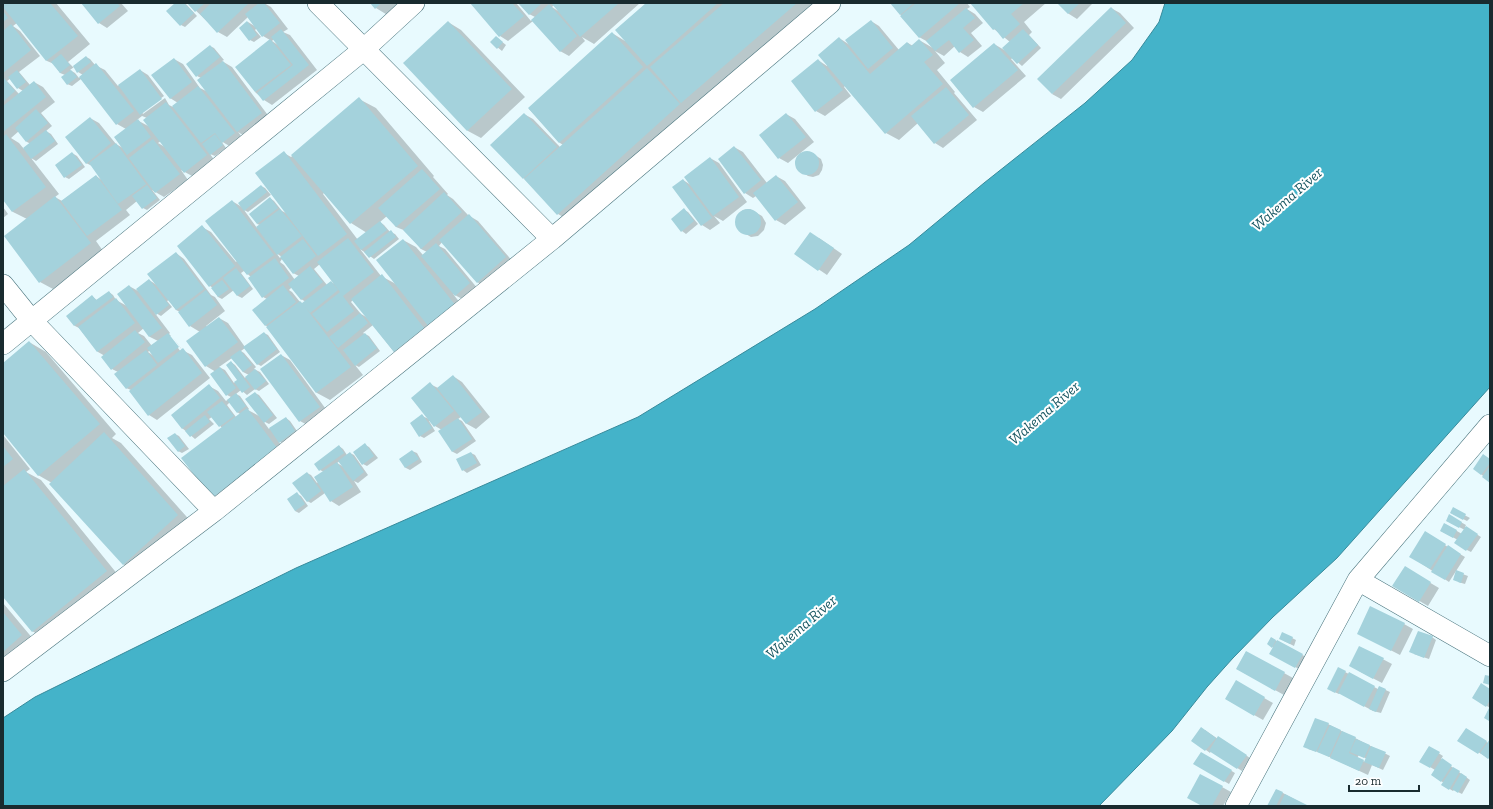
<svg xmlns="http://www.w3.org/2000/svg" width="1493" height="809" viewBox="0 0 1493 809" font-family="'Zilla Slab',serif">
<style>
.water{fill:#44b3c9;stroke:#378a9b}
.shadow{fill:#0003;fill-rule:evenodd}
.building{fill:#a4d2dc}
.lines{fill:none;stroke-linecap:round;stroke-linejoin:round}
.minor-casing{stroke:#49747d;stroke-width:22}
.minor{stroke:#fff;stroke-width:21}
.labels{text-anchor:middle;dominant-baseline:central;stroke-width:4;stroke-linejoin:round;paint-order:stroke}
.water-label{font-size:15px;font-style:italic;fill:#165560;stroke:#fff}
</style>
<rect width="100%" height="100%" fill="#e8fafe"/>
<path class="water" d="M1165,3h325v384l-153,171 -64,59 -40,41 -26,29 -35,44 -73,75h-1096v-88l32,-21 261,-129 342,-151 177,-108 94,-64 75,-62 101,-80 47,-43 27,-38z"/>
<path class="shadow" d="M3,3h53l34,41 -22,18 5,5 13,-10 4,2 5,6 10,5 13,16 22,-16 8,5 16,21 -22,16 1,2 22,-16 4,7 4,2 5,-4 -8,-5 4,-39 9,5 17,24 8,4 -7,-14 -4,-2 13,-30 4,2 10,12 -2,1 10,6 38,51 -24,19 -8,-5 5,6 -12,9 -10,-6 5,7 -11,8 -5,-2 5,7 -21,16 -13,-7 7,10 -24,17 -12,-7 8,10 -13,10 -4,-2 -6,-7 -11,9 4,5 -34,26 7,10 -50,38 -13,-7 -13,-63 -14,-7 -10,-14zM17,23l30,38 7,3 6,9 5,2 2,9 5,2 9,-7 36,45 9,5 -3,19 -7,-4 -17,-21 -9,-5 -4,45 6,3 10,14 -6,-4 -34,25 -7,-4 4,-3 -28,-36 5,3 22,-17 -7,-10 -5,-3 6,-5 -11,-13 14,-11 -12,-15 -9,-5 -4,3 -11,-13 21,-16 -20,-25 -7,-5zM74,67l4,5 5,3 -4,3 -4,-5 -5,-3zM11,78l7,10 5,3 -4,3 -12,-13zM142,116l5,2 3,9 -13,-7zM19,131l8,11 4,2 -7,5 -5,-6 -8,-5zM161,141l4,6 -7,-4z
M83,3h38l7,8 -21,17 -8,-5z
M175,3h10l12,13 -12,11 -4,-2z
M188,3h76l7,4 17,22 -5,3 7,3 27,35 -45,35 -8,-5 -9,-8 15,-52 -7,-4 -6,-8 -2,2 6,7 -7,5 -4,-2 -2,-18 8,5 -8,-10 -21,20 -9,-5zM274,39l4,6 -6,-4z
M371,3h32l-14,13 -13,-8z
M472,3h44l15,18 4,-4 -6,-3 -10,-11h121l-46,41 -12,-7 3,4 -16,15 -9,-5 -27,-30 -25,20 -8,-5zM554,5l4,6 -6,-4z
M647,3h178l-250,221 -17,-10 -66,-69 32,-31 9,5 27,28 3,-2 -3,-2 -31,-34 83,-76 13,8z
M891,3h76l3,4 -3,2 8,5 8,9 -12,10 11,13 -14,11 -8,-5 -5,-6 -11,10 -9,-5 10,12 -8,7 18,22 -1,1 23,27 -34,28 -8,-5 -17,-20 -19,17 -13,-7 -41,-47 -1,1 7,9 -26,20 -9,-5 -24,-30 26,-21 9,6 12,-28 11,7 21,-24 8,5 20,24 9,-7 5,3 6,-6 14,8 -5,-6 -9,-5z
M971,3h75l-22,19 8,10 -3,3 12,13 -19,18 -9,-8 -2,1 15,17 -43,36 -9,-5 20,-63 12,7 4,-9 -16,-13z
M1058,3h35l-16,16 -8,-5z
M1111,8l9,5 14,15 -73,71 -9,-5z
M448,22l13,8 64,67 -44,41 -13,-7 -63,-68z
M496,37l10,8 -4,6 -11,-9z
M359,99l17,9 58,68 -1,1 15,17 -1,1 6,4 15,16 10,6 36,42 -28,24 -9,-5 -35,-40 -3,4 6,3 33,40 -14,11 -11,-6 16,20 -62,45 -13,-7 -21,-27 -10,8 6,3 11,15 -21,16 -4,-2 8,10 -33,25 -13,-7 -50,-66h1l-3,-2 2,-26 -4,-2 -12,-20 -7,-6 -3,2 12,16 -11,9 -4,-2 -4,-6 -12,9 -4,-2 -5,-9 -3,-2 -8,-59 9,5 25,30 1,-1 -5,-60 10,6 19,-21 4,2 6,7 1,-1 12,-41 7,4zM324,193l27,30 16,10 -9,7 -35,-46zM272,194l16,20 -6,-3 -8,-10 -4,-3 -13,26 3,1 -3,3 -13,-18 4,2zM387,216l9,11 10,4 15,18 6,3 -4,3 -7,-8 -13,-7 -7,44 -15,-8 -21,-27 14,10 25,-20 -4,-5 -5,-2 -6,-7 -4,-3zM276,253l6,4 -2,1zM282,259l11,14 6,3 -4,4 -11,-15 -4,-3zM320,264l17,21 -6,-3 -4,3 -13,-16zM292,287l9,12 5,3 -3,2 -3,-2 -8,-10 -3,-2zM353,300l15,18 -7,-4 -10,-12z
M786,114l9,5 19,23 -26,21 -9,-5z
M734,147l9,5 24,31 9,-7 9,5 21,27 -21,17 -9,-5 -20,-24 -3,2 -8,-5z
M806,152l6,1 9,6 2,6 -1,5 -3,5 -6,2 -5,-1 -9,-6 -3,-5 1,-6 4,-4z
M72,153l5,3 8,11 -16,12 -4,-2z
M710,158l9,5 28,39 -24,19 -9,-5 6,7 -10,7 -8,-5 -19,-45 8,5z
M3,207l5,7 -5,4z
M750,209l12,7 4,7 -2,7 -6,6 -7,1 -7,-4 -5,-3 -3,-7 1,-7 6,-6z
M684,210l4,2 10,12 -12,10 -4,-3z
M819,238l23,16 -15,21 -31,-21z
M176,253l8,6 27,36 4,2 10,14 -19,15 1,1 12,-9 9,5 17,24 19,-14 4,2 12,17 -19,14 -4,-2 -12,-16 -4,3 3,2 12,14 -2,2 6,3 9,12 -10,7 -4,-2 -8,6 -6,-5 -5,4 4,2 9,13 -1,1 13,7 -6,-24 4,2 18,23 -8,6 -6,-3 6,8 17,-11 4,3 9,13 -15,10 -6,-3 12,15 -64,49 -13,-8 9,-69 -10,-11 -3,2 5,5 -19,15 -13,-11 27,-42 9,5 8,10 5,-4 -4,-2 -11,-23 -10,-6 -6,-34 -10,-6 -10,-14 -4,-2 -7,-10 -2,1 5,6 -11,9 -7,-4 16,21 -1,1 2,2h-2l12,16 2,-1 -11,-15 10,14 10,5 18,23 -53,42 -8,-5 -18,-25 -5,-2 -8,-16 -6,-3 -7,-13 -7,-4 -19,-24 -4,-2 -8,-10 26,-19 5,4 11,-9 4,3 3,5 11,6 2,-20 11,6 9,-12 8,5zM144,328l6,9 8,4 -6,5 -8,-10 -6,-3zM150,350l4,6 -6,-4zM232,358l11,14 6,3 -4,3 -10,-13 -4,-3 8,18 -5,3 -9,-13 -6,-3zM230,402l7,10 3,2 -4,3 -9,-12z
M29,342l17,10 70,82 -4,4 9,5 73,82 -54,49 -17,-10 -71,-81 -14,-8 -35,-43v-68z
M281,355l9,5 38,52 -19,14 -9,-5z
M453,376l9,6 28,35 -14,12 -9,-5 -6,-7 -3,2 4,2 14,20 -19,13 -4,-2 -13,-20 2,-2 -7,-4 -5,-5h-1l6,10 -11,7 -4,-2 2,-20 7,3 1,-35 8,4z
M175,434l4,2 10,13 -7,4 -4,-2z
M3,435l27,34 -4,3 15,8 82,101 -74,60 -17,-10 -29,-36z
M365,445l4,2 9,11 -11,8 -4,-2z
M339,446l4,3 4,6 3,-2 4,2 14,20 -10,8 -4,-2 7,11 -22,14 -8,-5 -6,-8 -14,10 -4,-2v-28l4,2 6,8 1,-1 6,-10 -4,-2zM340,461l4,6 -7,-4z
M412,451l5,2 5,9 -12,8 -4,-2 -6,-9z
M471,453l4,2 6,10 -14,8 -4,-3z
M1490,460v22l-16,-14z
M297,494l4,2 7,10 -9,7 -4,-2z
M1453,509l17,9 -3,3 -16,-8z
M1450,516l16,9 -1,2 16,10 -10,15 -4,-2 -9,-10 -17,-9 4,-7 17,10 3,-4 -18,-9z
M1433,538l32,19 -16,25 -39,-26z
M1405,568l34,20 -11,18 -34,-20z
M1457,572l11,4 -3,8 -7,-2z
M3,603l36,43 -36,30z
M1404,624l9,5 -13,26 -33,-17z
M1432,637l4,3 -7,19 -15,-5z
M1271,638l35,19 -7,12 -28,-15 3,-6 -6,-4z
M1292,638l4,2 -2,6 -10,-5z
M1360,647l32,17 -10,19 -23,-12z
M1246,652l47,26 -9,17 -47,-26z
M1345,672l33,17 1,-2 11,5 -9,21 -8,-2 -33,-18 -1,1 -7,-3z
M1236,682l37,21 -10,17 -37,-21z
M1490,689v19l-17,-11z
M1328,724l62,32 -7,14 -11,-5 -4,10 -47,-22 -13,-4zM1359,755l8,4 -2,3 -8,-4z
M1466,729l22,14 2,-1v17l-31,-18z
M1205,730l13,9 5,1 27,18 -8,13 -31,-20 -1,2 -4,-3 -14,-10z
M1429,747l14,9 -2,3 29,21 -8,14 -8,-4 -1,1 -10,-6 1,-2 -12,-8 3,-5 -15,-9z
M1201,753l34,20 -6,11 -34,-20z
M1222,787l9,5 -8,14h-20z
M1276,790l7,3 24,13h-39z"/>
<path class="building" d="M3,3h47l28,33 -32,25 -43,-54z
M81,3h36l3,3 -22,18z
M175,3h9l10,10 -14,13 -14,-15z
M187,3h18l-10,9z
M211,3h38l-32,30 -17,-19z
M259,3h5l16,20 -18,14 -17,-23z
M370,3h11l-6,6z
M470,3h42l12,13 -25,21z
M518,3h24l-13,12z
M551,3h68l-39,34z
M646,3h72l-71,63 -32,-36z
M724,3h73l-116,100 -31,-36z
M890,3h24l-14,12z
M916,3h44l-41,35 -19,-22z
M970,3h54l-13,11 9,10 -17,15 -8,-10 -2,1z
M1057,3h23l-12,11z
M549,4l28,32 -17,16 -29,-32z
M1111,7l15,16 -74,71 -15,-15z
M966,8l9,10 -12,10 11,12 -15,13 -10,-13 -14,11 -9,-10z
M3,11l5,7 -5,4z
M871,20l22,28 -25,21 -23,-29z
M247,21l10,14 -8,6 -10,-13z
M448,21l64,68 -45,42 -64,-68z
M11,24l20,26 -28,23v-42z
M281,29l28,36 -46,36 -6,-8 36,-28 -22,-28z
M1023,29l15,16 -21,19 -15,-16z
M612,32l31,35 -84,76 -31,-35z
M496,36l7,6 -6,7 -7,-7z
M839,37l31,37 37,-32 4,4 8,-7 14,16 -9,7 19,22 -58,50 -67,-79z
M270,39l21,26 -36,27 -20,-25z
M994,43l24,27 -45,38 -23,-28z
M210,45l10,12 -24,20 -10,-13z
M61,54l9,11 -10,8 -9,-11z
M86,56l5,6 -14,11 -4,-7z
M174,58l18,24 -22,17 -19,-24z
M818,59l25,31 -28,22 -24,-31z
M223,61l39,52 -25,19 -40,-52z
M96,63l38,48 -18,14 -37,-48z
M647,68l33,36 -123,111 -33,-36z
M140,69l22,30 -22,16 -22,-30z
M17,70l9,12 -9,7 -9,-12z
M71,70l6,7 -10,8 -6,-8z
M4,78l11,13 -12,11v-23z
M34,81l12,16 -43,35v-26z
M198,86l37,47 -13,10 -7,-10 -14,10 -29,-37z
M946,87l23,28 -35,29 -23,-28z
M359,97l59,69 -68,58 -59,-69z
M166,102l41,53 -23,18 -41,-53z
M36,109l12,14 -22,19 -11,-14z
M524,113l33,34 -34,32 -33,-34z
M786,113l20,24 -28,22 -19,-24z
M90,117l21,26 -25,21 -21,-27z
M138,119l13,18 -24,18 -13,-18z
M46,130l9,11 -24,18 -8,-11z
M6,134l40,53 -34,25 -9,-12v-63z
M215,134l8,11 -13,10 -8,-11z
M153,139l27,35 -25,19 -26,-35z
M116,143l30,41 -28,20 -29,-41z
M734,146l27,34 -17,14 -26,-35z
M284,151l63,83 -29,22 -63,-83z
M795 163a12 12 0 1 1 24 0a12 12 0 1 1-24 0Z
M72,152l10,13 -18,13 -9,-13z
M710,157l29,40 -26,19 -29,-39z
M422,169l18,20 -44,38 -18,-19z
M96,175l26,35 -35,26 -26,-35z
M776,175l22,27 -23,19 -22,-28z
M683,179l29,39 -11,8 -29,-39z
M147,185l10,13 -15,11 -10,-13z
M261,185l6,7 -23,19 -6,-8z
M444,192l18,20 -41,37 -18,-19z
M55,196l36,47 -52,40 -35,-47z
M270,197l8,11 -21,16 -8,-10z
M232,200l42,55 -27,20 -42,-54z
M684,208l10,13 -13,11 -10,-13z
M735 222a13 13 0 1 1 26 0a13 13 0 1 1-26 0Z
M280,209l22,27 -25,19 -21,-28z
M469,214l37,43 -29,26 -38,-43z
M380,221l7,9 -26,20 -7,-9z
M202,225l33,41 -26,21 -32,-41z
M391,230l5,7 -27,21 -5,-6z
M810,232l24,16 -16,23 -24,-17z
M348,238l26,34 -31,24 -26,-34z
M303,239l13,17 -23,18 -13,-17z
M403,239l53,67 -27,21 -53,-67z
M436,243l34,40 -15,13 -34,-40z
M176,252l28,37 -28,21 -29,-36z
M275,258l14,20 -27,20 -14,-20z
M310,266l13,16 -22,18 -13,-16z
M236,268l14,18 -13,10 -14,-18z
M382,274l42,54 -30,24 -43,-53z
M149,279l20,26 -13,10 -20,-26z
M222,280l7,9 -11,8 -7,-9z
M331,281l7,9 -28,23 -5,-6 46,60 -35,26 -50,-66 34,-26 2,2z
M129,285l33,43 -13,9 -32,-43z
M283,285l13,17 -31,24 -13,-16z
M206,290l11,15 -28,22 -11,-15z
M109,291l4,6 -39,29 -8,-10 26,-21 4,5z
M340,292l14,19 -27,21 -15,-18z
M116,298l19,25 -38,29 -19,-25z
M360,313l8,10 -30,25 -9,-11z
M219,317l19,25 -33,25 -19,-26z
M135,330l10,12 -34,28 -10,-13z
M264,332l13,17 -20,16 -14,-18z
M168,333l11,14 -21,16 -11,-15z
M365,333l12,15 -22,18 -12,-16z
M29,341l71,83 -62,52 -35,-43v-70z
M183,348l19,25 -54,43 -19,-25z
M146,350l11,15 -31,24 -12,-15z
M240,350l12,15 -9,7 -13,-15z
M281,354l39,53 -21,15 -39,-53z
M231,361l19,26 -8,6 -8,-11 3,-2 -11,-15z
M220,367l16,21 -10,8 -16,-22z
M255,369l11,12 -11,9 -10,-13z
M453,375l29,37 -16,12 -29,-36z
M430,382l24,29 -20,16 -23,-29z
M209,384l11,14 -38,31 -11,-14z
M255,392l18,23 -9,8 -19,-24z
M236,393l10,13 -9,7 -10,-13z
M222,401l12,15 -15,11 -12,-15z
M247,408l30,40 -65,50 -31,-40z
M422,414l10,14 -13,9 -9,-14z
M205,415l5,7 -20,15 -5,-6z
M286,417l9,14 -16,12 -10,-15z
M458,418l14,21 -20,13 -14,-21z
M104,432l74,83 -55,50 -74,-81z
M175,433l10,13 -7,6 -11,-14z
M365,443l9,13 -12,9 -9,-13z
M339,445l5,8 -25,18 -5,-7z
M3,446l10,13 -10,8z
M412,450l7,9 -14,9 -6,-9z
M350,452l14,20 -11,9 -15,-20z
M471,452l6,11 -15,8 -6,-12z
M1483,454l7,5v4l-9,12 -8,-6z
M337,462l16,25 -23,15 -16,-25z
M1490,466v17l-8,-6z
M24,469l83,102 -75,61 -29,-35v-111z
M307,472l14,19 -14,11 -15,-19z
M297,492l8,12 -10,7 -8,-12z
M1453,507l13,7 -3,6 -13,-7z
M1449,514l13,8 -3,6 -13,-7z
M1444,523l13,7 -4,8 -13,-7z
M1466,526l12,8 -12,17 -12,-8z
M1425,531l21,13 -16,25 -21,-12z
M1448,545l13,9 -16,26 -14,-8z
M1405,566l26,16 -12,20 -27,-16z
M1456,570l8,3 -3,10 -8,-3z
M1370,606l35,17 -14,28 -34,-17z
M3,612l19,23 -19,17z
M1418,631l15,5 -9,22 -15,-6z
M1282,632l11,5 -3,7 -11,-5z
M1271,637l5,3 -4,8 -5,-4z
M1277,640l26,14 -8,14 -26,-14z
M1359,646l25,12 -11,21 -24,-13z
M1246,651l39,21 -10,19 -39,-22z
M1338,667l8,4 -11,22 -8,-4z
M1349,672l26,14 -11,21 -26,-14z
M1485,675l5,1v9l-7,-2z
M1236,680l29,17 -11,19 -29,-17z
M1481,683l9,6v11l-4,7 -14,-9z
M1379,686l7,3 -10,23 -7,-3z
M1490,706v14l-1,1 -5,-3z
M1315,718l14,5 -13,29 -13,-5z
M1330,725l11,5 -12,27 -12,-5z
M1201,727l15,11 -11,13 -14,-10z
M1466,728l21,13 -9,13 -21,-13z
M1342,731l14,6 -7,16 15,7 -5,11 -29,-13z
M1218,736l29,19 -10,14 -28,-18z
M1356,739l14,6 -6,13 -14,-6z
M1490,739v18l-2,2 -8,-6z
M1371,746l15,6 -7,16 -15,-6z
M1429,746l11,6 -10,16 -11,-6z
M1201,752l31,18 -8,12 -31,-18z
M1442,758l10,7 -11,17 -10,-7z
M1453,767l7,4 -11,19 -8,-5z
M1461,773l6,4 -9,16 -6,-4z
M1200,774l23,12 -11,20h-10l-15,-8z
M1276,789l7,3 -7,14h-9z
M1285,794l24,12h-30z"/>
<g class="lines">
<defs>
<path id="minor" d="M318,3l234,236
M3,285l29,36 182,190
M3,344l360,-294 51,-47
M1358,580l132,76
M3,671l211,-160 338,-272 278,-236
M1236,806l122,-226 132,-155"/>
</defs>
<use href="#minor" class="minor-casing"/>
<use href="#minor" class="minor"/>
</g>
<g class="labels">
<g class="water-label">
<text transform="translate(1287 199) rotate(-41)">Wakema River</text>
<text transform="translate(1044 413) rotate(-41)">Wakema River</text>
<text transform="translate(801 627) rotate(-41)">Wakema River</text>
</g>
</g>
<rect width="1493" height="809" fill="none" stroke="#192b2f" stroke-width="8"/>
<path d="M1349 785v6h70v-6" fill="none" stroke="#192b2f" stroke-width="2"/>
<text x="1355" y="785" font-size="12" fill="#192b2f" stroke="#ffffff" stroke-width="3" paint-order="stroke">20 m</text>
</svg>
